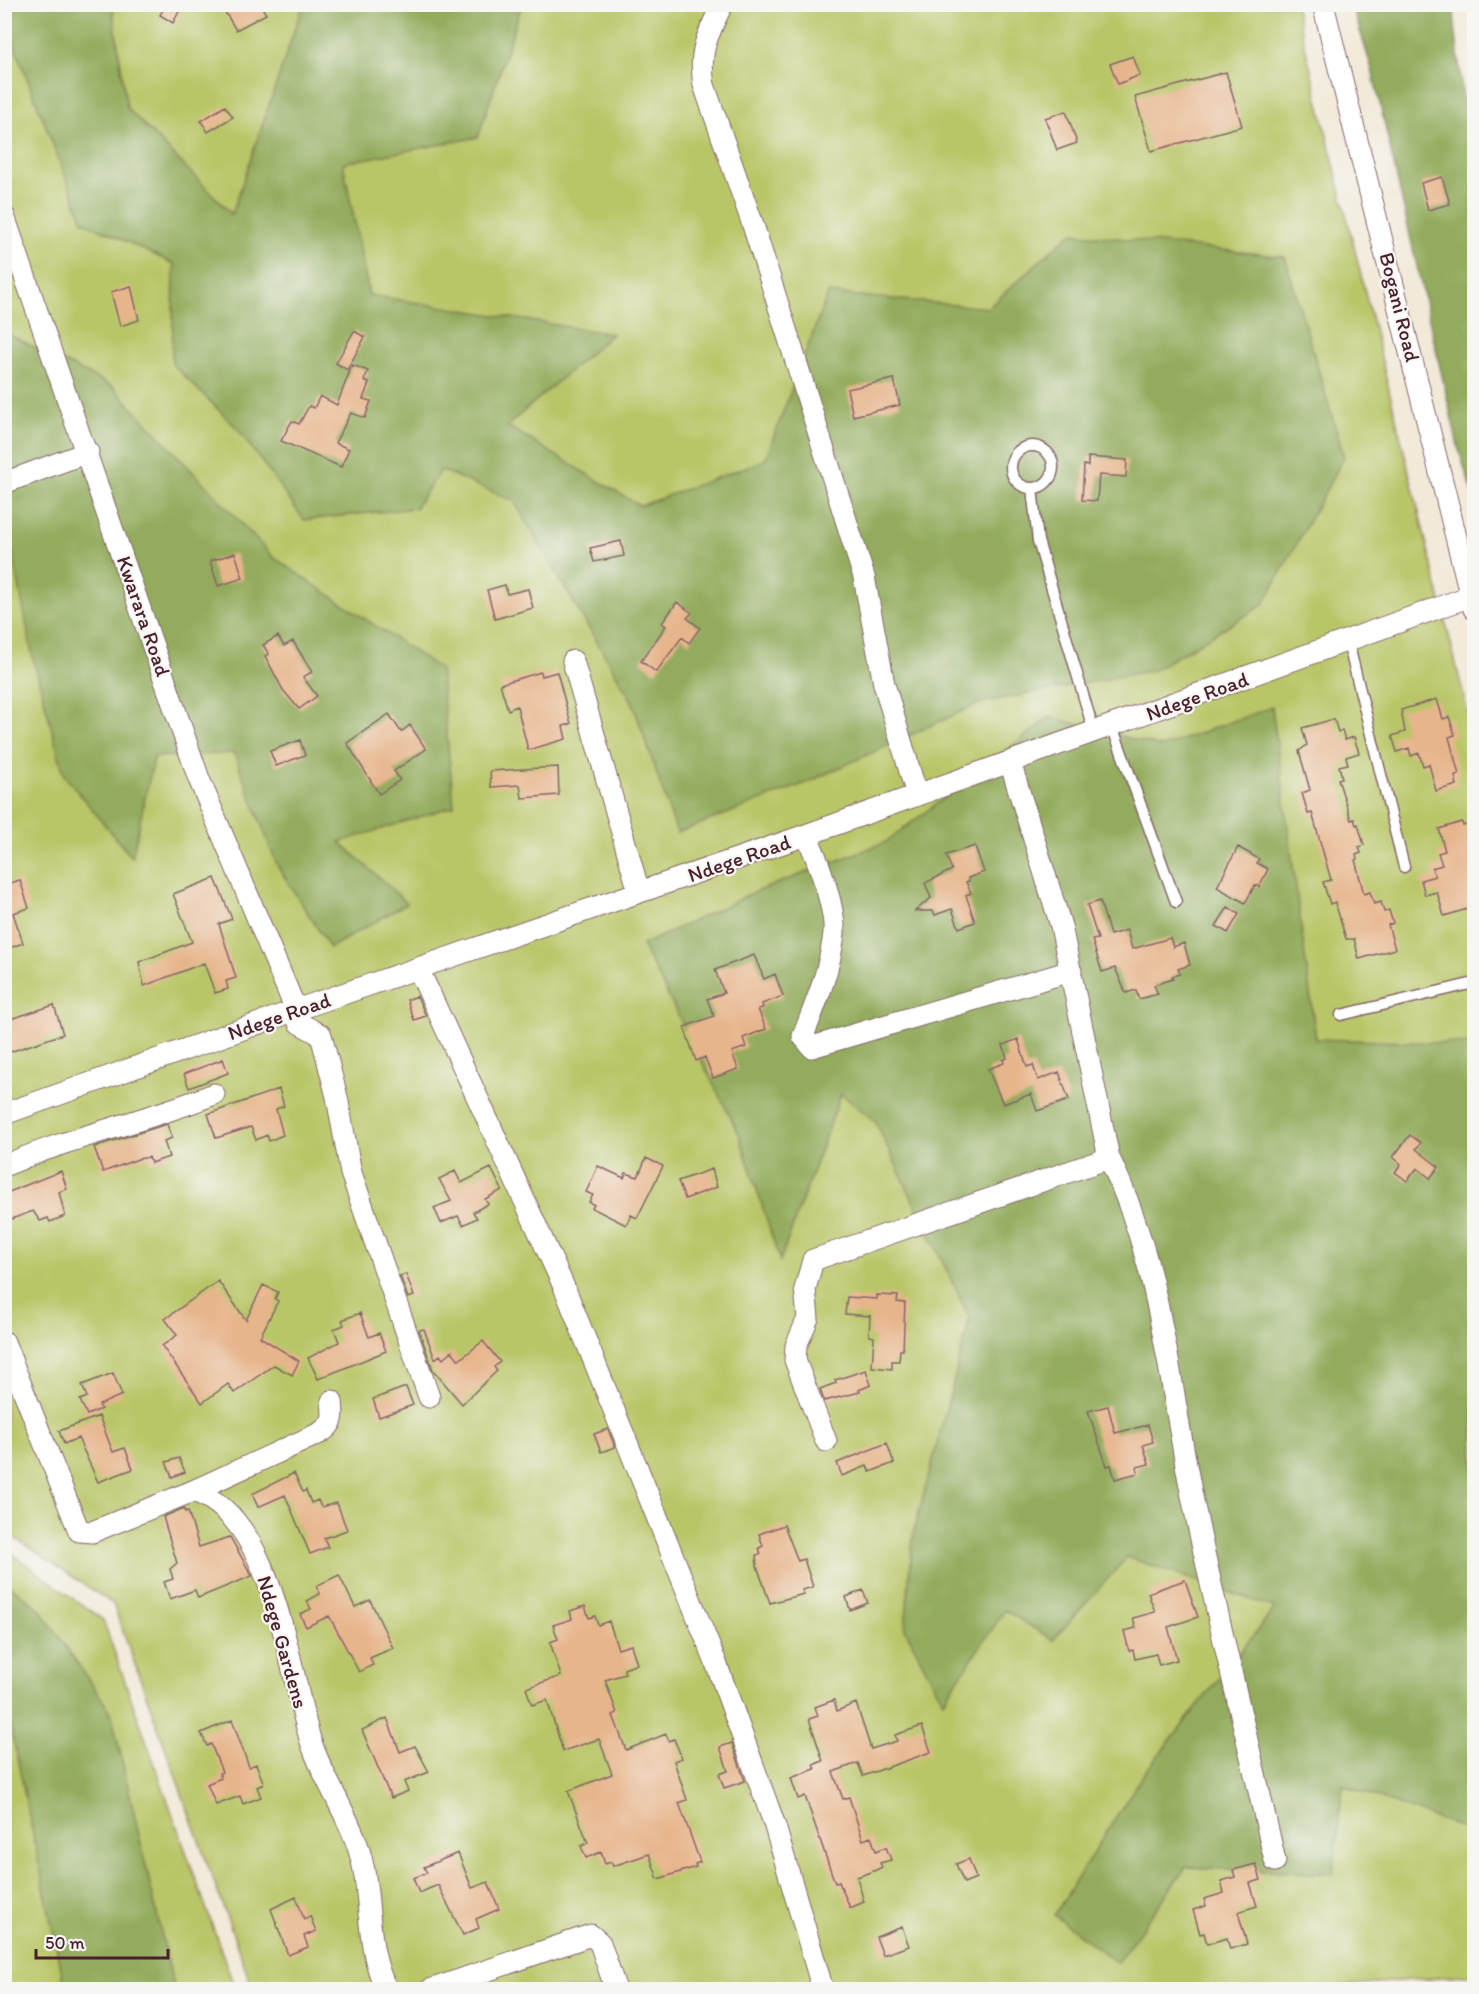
<svg xmlns="http://www.w3.org/2000/svg" width="1479" height="1994" viewBox="0 0 1479 1994" font-family="Itim,sans-serif">
<style>
.green{fill:#b9c668;stroke:#82724a;stroke-width:1.5}
.forest{fill:#92ab5c;stroke:#6e6544;stroke-width:1.5}
.building{fill:#e7b58c}
.lines{fill:none;stroke-linecap:round;stroke-linejoin:round}
.lane-casing{stroke:#856668;stroke-width:13}
.street-casing{stroke:#856668;stroke-width:23}
.lane{stroke:#fff;stroke-width:10}
.street{stroke:#fff;stroke-width:21}
.labels{text-anchor:middle;dominant-baseline:central;stroke-width:4.5;stroke-linejoin:round;paint-order:stroke}
.street-label{font-size:21px;fill:#4a1f2b;stroke:#f6f6f2}
</style>
<rect width="100%" height="100%" fill="#f6f6f2"/>
<filter id="ink" filterUnits="userSpaceOnUse"><feTurbulence type="fractalNoise" baseFrequency=".0167" numOctaves="2"/><feDisplacementMap in="SourceGraphic" scale="12" xChannelSelector="R" yChannelSelector="G"/><feConvolveMatrix kernelMatrix="1 2 1 2 8 2 1 2 1" color-interpolation-filters="sRGB"/></filter>
<filter id="wash" filterUnits="userSpaceOnUse"><feTurbulence type="fractalNoise" baseFrequency=".008" numOctaves="4" result="noise"/><feDisplacementMap in="SourceGraphic" scale="24" xChannelSelector="R" yChannelSelector="G"/><feGaussianBlur stdDeviation="1.35" result="paint"/><feColorMatrix in="noise" values="0 0 0 0 0 0 0 0 0 0 0 0 0 0 0 0 0 1.4 0 .05"/><feComposite in="paint" operator="in"/></filter>
<g filter="url(#wash)">
<rect width="100%" height="100%" fill="#f2ead9"/>
<path class="green" d="M4,5h1291l179,733v1236l-173,16 -1048,-1 -140,-385 -108,-73z
M4,1548l99,72 132,369h-230z"/>
<path class="forest" d="M17,5h100l-4,6 14,97 105,106 71,-209h228l-10,2 -43,130 -135,26 26,132 243,39 -105,92 133,80 125,-46 63,-167 160,15 83,-75 214,24 59,200 -81,148 -109,65 -174,33 -174,80 -129,50 -45,-132 -118,-200 -73,-31 -26,38 -111,12 -67,-92 -65,-64 2,-100 -91,-43 -76,-194z
M1352,5h101l13,125 8,-1v369l-15,-48 -87,-381z
M4,332l108,54 161,171 167,112 14,137 -114,36 67,61 -77,45 -53,-83 -43,-112 -80,4 -22,101 -68,-83 -32,-121 -18,-96 -9,-23z
M1272,707l44,332 158,5v788l-131,-47 -10,89 -147,-7 -69,96 -63,-48 88,-139 133,-168 -148,-51 -74,83 -48,-30 -62,91 -38,-72 8,-94 57,-216 -95,-198 -34,-27 -61,167 -41,-127 -97,-189 113,-53 131,-50 164,-125 112,30z
M4,1581l36,28 71,103 63,277h-109l-56,-270 -4,-9z"/>
<g id="blocks">
<path class="building" d="M166,4h17l-10,19 -13,-8z
M220,4h40l6,10 -30,16z
M1133,56l7,19 -22,9 -8,-20z
M1226,72l16,54 -91,25 -16,-54z
M225,106l8,11 -25,15 -7,-11z
M1066,111l11,32 -20,7 -12,-32z
M1442,177l8,27 -22,6 -7,-27z
M131,286l8,34 -19,6 -9,-34z
M354,331l11,6 -18,33 -11,-7z
M352,365l16,6 -4,10 5,2 -6,16 8,2 -6,17 -14,-5 -16,30 14,6 -8,18 -60,-26 11,-20 7,3 10,-18 5,2 6,-12 17,9z
M894,379l6,26 -47,11 -6,-27z
M1088,457l39,3 -1,17 -27,-2 -2,26 -15,-1 2,-35 4,1z
M621,541l3,15 -30,6 -4,-14z
M235,553l8,25 -25,8 -8,-25z
M505,585l2,9 21,-5 5,19 -38,11 -8,-29z
M677,602l15,11 -5,5 13,10 -11,15 -7,-6 -26,35 -15,-11 25,-35 -4,-3z
M278,636l6,10 9,-5 19,31 -9,5 14,19 -18,13 -16,-19 -18,-34 4,-2 -6,-9z
M541,672l1,4 15,-4 14,52 -8,2 3,13 -38,11 -11,-44 -9,4 -8,-26z
M1437,699l6,20 6,-2 6,18 -6,2 10,38 -4,1 2,9 -21,6 -7,-27 -6,2 -4,-13 -8,3 -2,-8 -12,4 -5,-16 13,-4 -4,-22z
M389,714l12,18 9,-7 16,24 -32,22 6,9 -21,14 -32,-51z
M1334,719l4,13 4,-2 3,10 9,-3 5,16 -13,4 2,7 -9,2 3,12 -4,1 13,41 3,-1 2,6 2,-1 6,21 -5,2 2,6 -5,2 1,4 -2,1 9,34 6,-2 4,12 7,-2 3,10 5,-2 4,13 -5,2 7,24 -36,10 -5,-20h-8l-11,-37 -5,2 -7,-22 8,-2 -19,-67 -4,1 -6,-21 8,-3 -11,-39 8,-6 -5,-17z
M300,740l5,15 -29,11 -6,-15z
M558,767l1,28 -37,3 -2,-13 -29,2 -1,-16z
M1462,822l1,4 11,-4v85l-30,9 -7,-24 -12,3 -4,-15 14,-4 -3,-8 10,-3 -4,-12 7,-2 -6,-22z
M975,846l9,26 -16,6 1,3 -3,1 5,11 -5,2 9,27 -16,6 -7,-19 -17,6 -2,-4h-18l16,-13 -6,-15 27,-13 -6,-15z
M1238,847l21,12 -2,4 11,6 -9,18 -4,-2 -10,18 -28,-16z
M215,878l17,41 -13,5 17,54 -10,3 2,8 -13,4 -11,-30 -60,23 -5,-24 53,-20 -19,-48z
M20,880l9,28 -16,5 10,30 -19,7v-65z
M1100,901l10,34 17,-5 5,19 38,-11 3,9 11,-4 6,22 -12,4 2,5 -8,2 1,3 -19,6 4,9 -19,5 -3,-9 -10,3 -11,-25 -13,4 -10,-32 6,-1 -11,-34z
M1228,907l11,7 -11,19 -12,-7z
M754,955l10,24 11,-5 8,22 -21,8 1,4 -5,1 8,20 -23,9 3,9 -14,5 6,17 -25,9 -8,-21 -9,4 -12,-34 30,-11 -7,-17 17,-6 -9,-23z
M417,996l9,20 -12,4 -7,-20z
M54,1005l9,29 -59,20v-33z
M1018,1039l9,28 6,-2 5,15 21,-8 10,28 -32,11 -6,-17 -28,10 -15,-35 16,-6 -1,-3 4,-2 -4,-13z
M223,1059l5,14 -39,15 -5,-14z
M279,1089l5,17 -8,3 7,26 -14,6 -2,-6 -11,5 -5,-13 -35,11 -8,-24z
M167,1124l5,14 -8,3 5,16 -18,6 -2,-6 -11,2 -35,13 -9,-25z
M1410,1135l11,8 -5,6 23,18 -9,11 -13,-10 -10,13 -12,-9 6,-8 -8,-7z
M646,1158l17,8 -26,52 -6,-3 -5,10 -34,-17 2,-3 -5,-3 4,-7 -7,-3 12,-26 26,12 2,-5 12,4z
M491,1168l11,22 -17,9 3,5 -15,8 4,6 -14,7 -5,-9 -17,7 -7,-15 17,-7 -12,-22 16,-8 6,12z
M712,1169l5,18 -32,12 -7,-18z
M61,1171l6,18 -8,3 6,24 -15,6 -2,-4 -8,3 -7,-10 -29,11v-28z
M406,1274l8,22 -6,2 -8,-22z
M218,1281l28,39 17,-35 15,7 -3,7 3,2 -18,36 39,24 -7,14 -18,-10 -40,28 -6,-9 -26,19 -40,-57 15,-11 -12,-16z
M877,1295l21,1 -1,6 8,1 -2,47h-3l-1,11h-7v8l-20,-2 2,-30 -5,-1 1,-20 -25,-2 2,-17 30,2z
M360,1313l9,24 10,-4 7,18 -68,28 -10,-21 31,-16 -5,-13 10,-4 -2,-5z
M424,1329l11,30 5,-4 3,4 9,-8 7,9 24,-19 17,21 -6,5 3,4 -35,33 -29,-34 -14,-40z
M866,1370l5,15 -12,5 1,2 -36,9 -4,-12 16,-6 -1,-3z
M113,1373l9,22 -23,10 2,4 -14,6 -7,-15 7,-3 -5,-12z
M406,1387l7,18 -34,12 -6,-18z
M1108,1406l7,27 33,-8 5,17 -10,3 6,19 -12,3 1,6 -23,6 -4,-14 -4,1 -19,-55z
M99,1416l14,36 12,-4 8,21 -35,13 -20,-44 -14,6 -5,-13z
M608,1429l7,18 -14,5 -7,-18z
M887,1443l7,20 -24,9 -3,-6 -25,10 -5,-13z
M179,1458l6,14 -13,5 -6,-15z
M294,1473l9,19 3,-2 5,13 7,-3 3,7 16,-4 10,27 -23,8 4,9 -18,7 -25,-59 -27,12 -6,-13z
M184,1508l1,4 3,-1 11,36 31,-10 22,39 -54,22 -3,-8 -25,9 -6,-17 9,-3 -3,-10 7,-6 -14,-46z
M784,1525l14,36 6,-2 9,28 -11,3 2,4 -34,9 -13,-37 -1,-11 5,-1 -2,-6 4,-2 -4,-12z
M339,1575l16,32 15,-7 23,48 -23,10 3,7 -14,7 -30,-56 -23,11 -6,-13 11,-5 -4,-8 13,-7 -4,-8z
M1185,1580l13,37 -30,10 9,33 -18,5 -3,-11 -21,5 -2,-9 -4,1 -5,-20 12,-3 -3,-10 22,-6 -7,-19z
M863,1590l5,13 -18,7 -4,-13z
M585,1606l4,12 6,-2 3,9 11,-4 9,28 13,-4 6,19 -13,5 1,5 -20,6 12,33 -4,2 13,35 40,-16 3,7 5,-2 8,19 -8,3 13,39 -8,3 21,59 -5,2 1,3 -38,12 -9,-25 -36,12 -2,-4 -6,2 -4,-12 -15,6 -5,-12 7,-3 -20,-52 44,-17 -13,-35 -36,12 -16,-51 -15,5 -6,-17 35,-12 -11,-34 8,-3 -5,-14 19,-6 -2,-8z
M834,1700l3,11 19,-8 15,46 26,-8 -2,-6 27,-9 9,26 -68,24 -5,-13 -25,9 10,27 6,-2 14,43 8,-3 5,14 10,-4 5,13 -11,3 2,4 -6,3 -19,7 7,25 -14,6 -11,-26 -4,1 -30,-87 -7,3 -7,-21 24,-9 -2,-4 10,-4 -14,-42 9,-3 -3,-9z
M387,1718l13,34 15,-6 14,26 -25,10 4,9 -17,7 -29,-68z
M232,1720l17,47 7,-3 8,20 -7,3 4,10 -18,7 -3,-8 -24,9 -9,-21 14,-6 -2,-5 3,-1 -11,-28 -4,2 -6,-13z
M732,1743l13,38 -21,7 -5,-14 9,-3 -8,-24z
M458,1853l14,35 16,-6 11,27 -23,10 3,9 -16,7 -25,-50 -19,8 -6,-15 14,-5 -3,-6z
M969,1859l7,19 -12,5 -8,-19z
M1256,1864l5,16 -11,3 7,23 -19,6 9,32 -17,5 -3,-11 -20,6 -3,-11 -4,1 -7,-24 13,-4 -2,-7 20,-6 -3,-12 14,-4 -2,-7z
M296,1897l8,22 6,-3 6,15 -12,5 4,11 -20,8 -17,-46z
M902,1927l7,19 -26,9 -7,-18z"/>
</g>
</g>
<g filter="url(#ink)">
<use href="#blocks" fill-opacity="0" stroke="#856668" stroke-width="1.5"/>
<g class="lines">
<defs>
<path id="lane" d="M1011 467a21 21 0 1 1 42 0a21 21 0 1 1-42 0Z
M1032,488l6,53 56,191
M1348,642l56,225
M1112,726l64,176
M1341,1015l133,-32"/>
<path id="street" d="M722,4c-14,32 -24,45 -18,81l49,140 111,352 20,107 33,111
M1323,4l151,605
M4,216l195,563 97,231 3,13 22,12 16,62 14,76 78,224
M4,483l84,-31
M573,661l66,231
M1010,762l51,164 48,232
M806,835c11,21 30,75 28,98 -4,37 -18,70 -31,103l9,11 259,-76
M418,968l147,321 151,374 58,160 49,167
M4,1114l292,-104 510,-175 665,-239
M4,1166c68,-30 141,-44 210,-72
M4,1342l75,189 13,1 101,-41c83,27 95,182 119,254 12,34 33,65 45,99 17,47 6,101 30,146
M826,1441l-31,-81 1,-14 12,-28 -3,-29 8,-29 296,-102c53,108 60,227 84,343 25,121 55,240 82,360
M193,1491l127,-58c14,-9 14,-15 12,-32
M430,1990l161,-55 9,8 16,47"/>
</defs>
<use href="#lane" class="lane-casing"/>
<use href="#street" class="street-casing"/>
<use href="#lane" class="lane"/>
<use href="#street" class="street"/>
</g>
</g>
<g class="labels">
<g class="street-label">
<text transform="translate(1400 307) rotate(76)">Bogani Road</text>
<text transform="translate(144 616) rotate(71)">Kwarara Road</text>
<text transform="translate(1197 696) rotate(-20)">Ndege Road</text>
<text transform="translate(739 858) rotate(-19)">Ndege Road</text>
<text transform="translate(279 1016) rotate(-19)">Ndege Road</text>
<text transform="translate(283 1642) rotate(74)">Ndege Gardens</text>
</g>
</g>
<rect width="1479" height="1994" fill="none" stroke="#f6f6f2" stroke-width="24"/>
<path d="M36 1949v9h132v-9" fill="none" stroke="#4a1f2b" stroke-width="3"/>
<text x="45" y="1949" font-size="18" fill="#4a1f2b" stroke="#f6f6f2" stroke-width="4.5" paint-order="stroke">50 m</text>
</svg>
